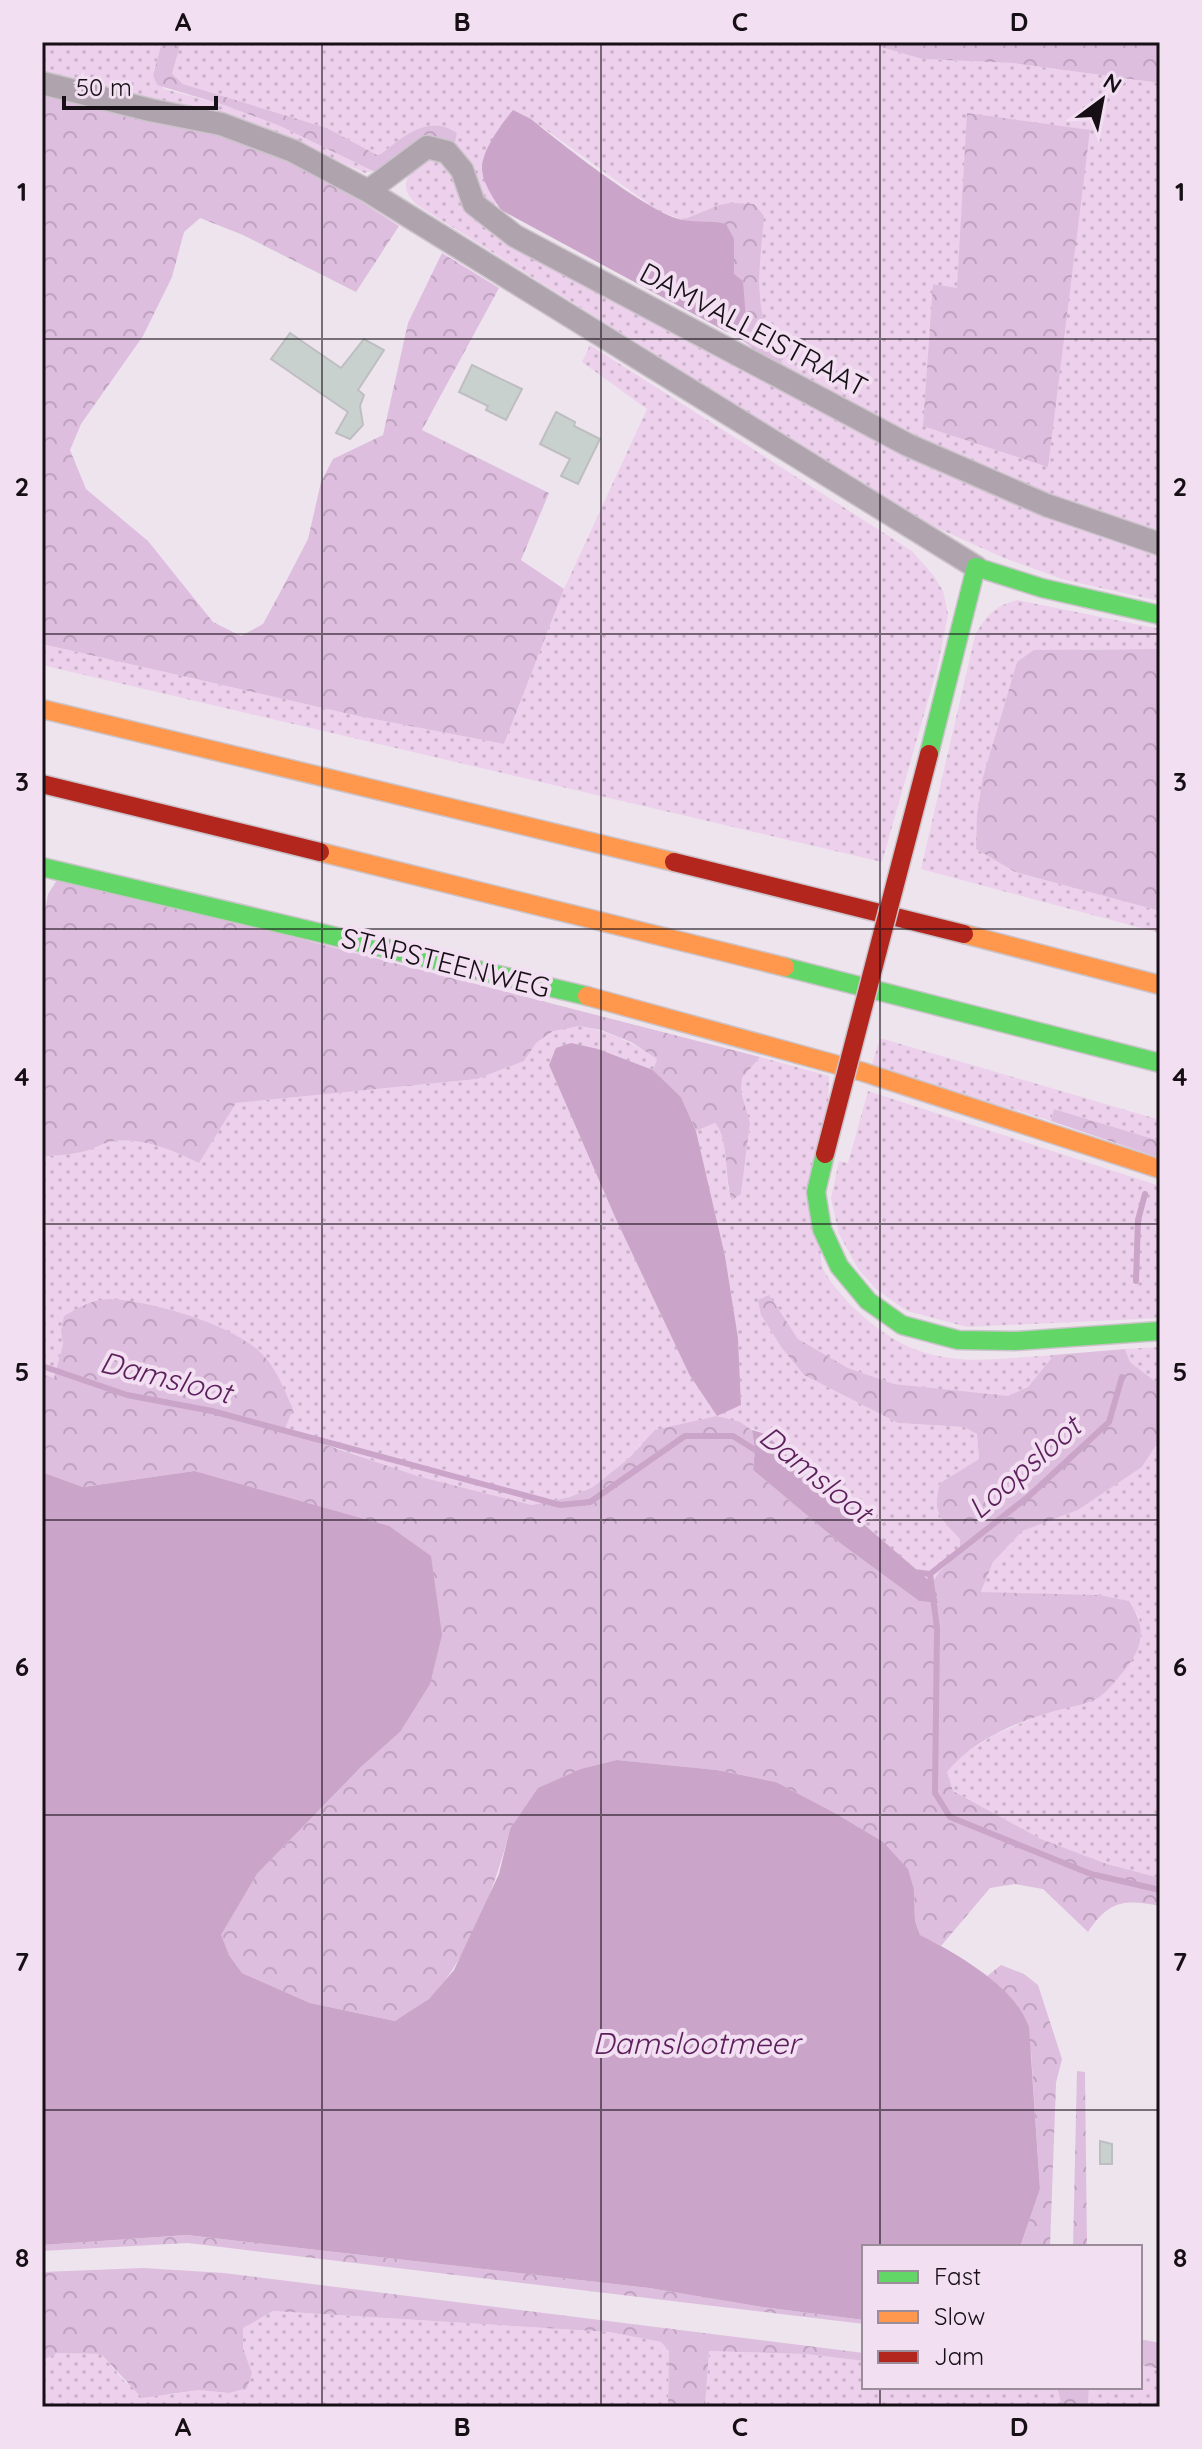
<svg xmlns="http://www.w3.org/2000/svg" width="1202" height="2449" viewBox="0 0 1202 2449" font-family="Quicksand,sans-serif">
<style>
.grass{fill:url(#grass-dots);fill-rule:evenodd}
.forest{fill:url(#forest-crowns)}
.water{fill:#caa4c9}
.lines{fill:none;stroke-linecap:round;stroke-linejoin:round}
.stream{stroke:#caa4c9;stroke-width:6}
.building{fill:#c9d1cf;stroke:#bebec0;stroke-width:2}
.street-casing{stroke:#cbc3ca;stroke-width:25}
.fast-casing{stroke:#cbc3ca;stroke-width:21}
.slow-casing{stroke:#cbc3ca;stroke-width:21}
.jam-casing{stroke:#cbc3ca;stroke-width:21}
.street{stroke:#afa3ae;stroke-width:22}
.fast{stroke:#63d668;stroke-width:18}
.slow{stroke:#ff974d;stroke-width:18}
.jam{stroke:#b3261e;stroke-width:18}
.jam-bridge-casing{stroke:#cbc3ca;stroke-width:21;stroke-linecap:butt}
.jam-bridge{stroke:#b3261e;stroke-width:18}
.grid{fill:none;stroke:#160f15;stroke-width:2;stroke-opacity:0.55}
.labels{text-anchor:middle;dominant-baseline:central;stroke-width:8;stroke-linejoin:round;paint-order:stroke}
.street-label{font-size:28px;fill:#160f15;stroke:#f3dff2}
.water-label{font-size:30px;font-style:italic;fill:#5b1f5b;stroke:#f3dff2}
.neatline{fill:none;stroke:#160f15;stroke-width:3}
.grid-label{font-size:26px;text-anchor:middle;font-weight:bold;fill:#160f15}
</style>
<defs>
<pattern id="grass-dots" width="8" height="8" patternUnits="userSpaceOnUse" patternTransform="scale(2)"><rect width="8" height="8" fill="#edd0ec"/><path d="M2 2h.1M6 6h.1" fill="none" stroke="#cab1ca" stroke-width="1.8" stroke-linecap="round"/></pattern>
<pattern id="forest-crowns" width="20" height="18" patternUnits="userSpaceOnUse" patternTransform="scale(2)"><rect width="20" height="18" fill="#debede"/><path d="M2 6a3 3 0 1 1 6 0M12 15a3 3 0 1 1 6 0" fill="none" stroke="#bea2be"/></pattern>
</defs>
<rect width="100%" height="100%" fill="#eee4ee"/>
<path class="grass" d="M42,42h120l-9,32 11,15 57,15 59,22 93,45 -8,2 -114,-51 -53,-14 -72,-12 -84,-21z
M181,42h683l58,17 91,4 147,20v454c-133,-43 -259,-106 -383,-170l6,-9 -13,-16 -5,-12 -5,-29v-30l-41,-66 -37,15 -25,-10 -126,-91 -31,7c-19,34 -23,43 -2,78h-15l-21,-51 -7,-10 2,-10c-29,-20 -56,5 -78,23l-52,-28 -144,-44 -11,-10zM934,284l23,5 -33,137z
M430,154l17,10 12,28 306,185 395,173v51l-95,-21 -61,-22 -80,-36 -507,-317c-24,-23 -4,-35 13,-51z
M590,345l322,206 22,25 9,15 5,23 -10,51 -56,197 -840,-197v-21l316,72 146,28 60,-155 83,-180 -65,-47z
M1017,600l143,29v20h-77l-66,13c-18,63 -40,122 -41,187l39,23 145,39v22l-239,-64 54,-233c10,-20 20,-30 42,-36z
M579,1026c30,5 53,16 78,33l-4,11 -55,-21 -49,16 66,152 74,157 29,41 23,-10 -3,-66 -13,-83 -29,-125 19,-8 8,8 5,58 13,5 9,-70 -9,-32 1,-14 18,-21 69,19c-1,47 -3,94 -5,141 -1,14 -5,34 -2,49 3,11 24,34 33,43 66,63 117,52 199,46l-26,32 -20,10 -114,-13 -46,-16 -50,-29 -29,-43 -8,19 20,32 23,28 94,48 66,4 13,7 2,25 -39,24c-8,31 -1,33 20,55v14l-21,20 -7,11 -131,-113 -35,-36 -48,-18 -28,7 -49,21 -13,15 -35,28 -23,10 -38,8 -111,-28 -138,-47c-6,-51 1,-64 -46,-93l-176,-6 2,13 -9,34 -12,-4v-217c14,-2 30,-2 44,-6 8,-2 15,-7 23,-9 32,-6 61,7 90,20l37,-59 241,-24 47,-18 12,-18 17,-13z
M880,1038l280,82v21l-106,-32 -3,12 -179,-56z
M868,1091l292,95v132l-193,9 -60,-16 -31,-22 -17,-19 -20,-36 -8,-36 8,-37 9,2z
M1160,1347v38l-30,-23 -5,-13z
M1160,1439v439l-53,-14 -66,-25 -88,-48 -6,-19 11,-14 36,-23 49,-21 98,-74 -2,-23 -10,-16 -29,-6 -119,-2 12,-31 29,-32 56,-20 64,-43z
M273,2311l336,21 52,10 8,9 -1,56h-626v-47l16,-7 43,1 25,29 42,12 31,-5 30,3 23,-20 -9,-25v-21z
M709,2351l97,3 58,7v26h193l5,20h-357z
M1140,2365l20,4v38h-72l1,-20h51z"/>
<path class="forest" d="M162,42h19l-9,32 11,10 144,44 52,28c22,-18 49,-43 78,-23l-2,10c-45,-16 -45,17 -82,28l-93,-45 -59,-22 -64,-19 -4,-10z
M864,42h296v41l-147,-20 -91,-4z
M42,94l173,38 94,36 90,58 -43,66 -113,-57 -43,-17 -16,14 -12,45 -29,59 -62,88 -11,26 16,39 62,52 65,81 28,14 22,-12 20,-37 25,-48 13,-57 12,-23 50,-24 25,-112 34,-70 57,35 -77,142 127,63 -28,67 43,29 -60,155 -146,-28 -316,-72z
M967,113l123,17 -42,337 -125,-41 10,-142 24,4z
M731,203l23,1 10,12c-4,49 -14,102 19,143l-6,8 -43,-33 13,-2 -13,-58v-35l-52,-19 37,-15z
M1160,649v262l-145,-39 -39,-23 1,-34 6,-38 34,-115 17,-12z
M57,880l181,43 522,134 -18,21 -1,14 9,31 -9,71 -9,6c-8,-21 -3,-63 -17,-77l-19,8 -15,-34 -28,-27 4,-11 -26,-17 -30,-12 -22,-4 -26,5 -17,12 -12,18 -47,18 -241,24 -37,60c-29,-14 -58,-27 -90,-21 -8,2 -15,7 -23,9 -14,4 -30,4 -44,6v-231l6,-32z
M1054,1109l106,32v17l-109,-37z
M769,1295l29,44 50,29 46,16 114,12 20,-9 26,-32 71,-6 5,13 30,23v54l-18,28 -64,43 -56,21 -29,31 -12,30 119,3 29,6c21,32 12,50 -11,77 -7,8 -13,16 -22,21 -15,7 -33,9 -48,14 -36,11 -77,29 -101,59l6,19 88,48 66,25 53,14v28c-35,-7 -51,-6 -72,26l-45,-43 -28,-5 -25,4 -49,58 -21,-11 -5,-14 -1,-31 -81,-78 -57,-30 -59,-12 -100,-10 -107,69c-13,53 -41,129 -79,168 -9,10 -24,17 -36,24l-85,-18 -68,-30 -13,-18 -9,-19 37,-62 104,-107 39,-35 -206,-261 -111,16 -41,-15v-98l12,4 9,-34 -2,-13 3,-15c14,-8 29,-17 46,-17 41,2 118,24 149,52 17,15 25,39 34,58l-9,22 137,46 111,28 38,-8 23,-10 35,-28 27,-29 62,-14 23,6 12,8 3,19 -2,21 87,73 79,58 18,2 -5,-20 7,-11 21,-20v-13c-21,-23 -28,-25 -20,-56l39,-24 -2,-25 -13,-7 -66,-4 -94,-48 -23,-28 -20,-32 -3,-15z
M1001,1965l23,9 14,11 24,74 -6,24 -6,164h-30l20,-58 -9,-137 -14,-47 -31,-28z
M1077,2071l8,1 2,175h-14z
M187,2235l462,53 113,19 102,13v4l-676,-81 -146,8v-6z
M143,2268l81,5 640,80v8l-58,-7 -97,-3 -4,56h-37l1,-56 -8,-9 -52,-10 -336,-21 -30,17v20l9,25 -5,15 -18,5 -30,-3 -57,8 -41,-44 -43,-1 -16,7v-88z
M1140,2339l20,4v26l-20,-4z
M1057,2387h32l-1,20h-26z"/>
<path class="water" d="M513,110l18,9c28,23 120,96 152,101 14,3 28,0 43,4l8,15v35l9,7 4,52 -20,-1 -226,-122c-7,-11 -19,-28 -19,-42 0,-18 20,-45 31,-58z
M571,1043l27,6 55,21 28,27 15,34 29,125 13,82 3,67 -24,11 -28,-42 -74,-157 -66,-152 7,-17z
M752,1430l14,4 35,36 131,113 6,20 -19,-2 -79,-58 -87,-73 2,-21z
M194,1471l195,55 42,30 11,79 -12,49 -30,48 -39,35 -104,107 -36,61 8,20 13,18 68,30 85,18 34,-22 25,-29 45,-96 11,-45 28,-41 43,-19 36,-9 100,10 59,12 57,30 50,30 25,27 6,21 1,31 5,14c32,16 75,41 97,70 5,6 9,15 12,22l11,162 -20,58h-156v73l-102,-13 -113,-19 -462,-53 -145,10v-773l41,15z"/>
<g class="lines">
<path class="stream" d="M1136,1281l2,-61 7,-26
M42,1366l85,29 85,16 348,94 30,-3 95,-66h48l27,17
M913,1572l17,2 7,54 -2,165 15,24 141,57 69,16
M930,1574l99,-78 80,-74 13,-45"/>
</g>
<path class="building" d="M290,333l51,35 23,-29 20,11 -26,40 6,5 -4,11 3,19 -13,14 -14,-6 12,-21 -77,-53z
M472,365l50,24 -16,31 -20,-10 2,-4 -29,-14z
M556,412l19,10 -1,4 26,13 -22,45 -17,-8 9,-17 -30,-15z
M1100,2141l12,3v20h-12z"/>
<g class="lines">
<defs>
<path id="street" d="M42,83l108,27 71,14 72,27 75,40 608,376
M368,191l59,-44 20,5 15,18 12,34 41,32 393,209 138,60 114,39"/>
<path id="fast" d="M929,754l47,-187 66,21 118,27
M42,867l545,129
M785,967l375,96
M825,1154l-9,38 6,37 17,37 29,35 34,24 56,15 57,1 145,-10"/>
<path id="slow" d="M42,709l632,153
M320,852l465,115
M964,934l196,51
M587,996l276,76 297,97"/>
<path id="jam" d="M42,784l278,68
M674,862l290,72"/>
</defs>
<use href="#street" class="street-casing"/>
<use href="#fast" class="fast-casing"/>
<use href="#slow" class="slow-casing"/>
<use href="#jam" class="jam-casing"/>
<use href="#street" class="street"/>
<use href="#fast" class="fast"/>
<use href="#slow" class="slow"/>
<use href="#jam" class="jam"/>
<defs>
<path id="jam-bridge" d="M825,1154l104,-400"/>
</defs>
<use href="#jam-bridge" class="jam-bridge-casing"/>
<use href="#jam-bridge" class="jam-bridge"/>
</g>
<path class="grid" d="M322,42v2365M601,42v2365M880,42v2205M42,339h1118M42,634h1118M42,929h1118M42,1224h1118M42,1520h1118M42,1815h1118M42,2110h1118M880,2387v20"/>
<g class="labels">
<g class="street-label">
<text transform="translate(754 329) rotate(28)">DAMVALLEISTRAAT</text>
<text transform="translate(446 962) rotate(14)">STAPSTEENWEG</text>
</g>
<g class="water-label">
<text transform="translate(166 1377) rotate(14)">Damsloot</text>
<text transform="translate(1024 1467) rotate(-41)">Loopsloot</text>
<text transform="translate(816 1474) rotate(39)">Damsloot</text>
<text x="696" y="2043">Damslootmeer</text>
</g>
</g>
<rect width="1202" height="2449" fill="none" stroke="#f3dff2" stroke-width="88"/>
<rect x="862" y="2245" width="280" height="144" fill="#f3dff2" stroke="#9b8c9a" stroke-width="2"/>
<rect x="878" y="2271" width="40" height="12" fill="#63d668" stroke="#9b8c9a" stroke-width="2"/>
<text x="934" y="2285" font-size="24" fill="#160f15">Fast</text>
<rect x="878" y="2311" width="40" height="12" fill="#ff974d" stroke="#9b8c9a" stroke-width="2"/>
<text x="934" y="2325" font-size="24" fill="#160f15">Slow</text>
<rect x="878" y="2351" width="40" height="12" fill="#b3261e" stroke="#9b8c9a" stroke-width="2"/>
<text x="934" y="2365" font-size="24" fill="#160f15">Jam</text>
<g transform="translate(1102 100) rotate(32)" stroke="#f3dff2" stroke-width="6" paint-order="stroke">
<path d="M0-6L14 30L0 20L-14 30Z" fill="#160f15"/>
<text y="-12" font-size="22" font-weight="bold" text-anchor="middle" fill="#160f15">N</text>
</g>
<path d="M64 96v12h152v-12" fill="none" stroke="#160f15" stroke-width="4"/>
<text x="76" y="96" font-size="24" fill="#160f15" stroke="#f3dff2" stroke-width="6" paint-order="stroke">50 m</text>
<rect x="44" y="44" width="1114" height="2361" class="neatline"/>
<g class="grid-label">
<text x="183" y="31">A</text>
<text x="462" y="31">B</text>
<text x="740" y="31">C</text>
<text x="1019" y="31">D</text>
<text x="22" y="201">1</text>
<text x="1180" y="201">1</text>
<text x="22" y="496">2</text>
<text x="1180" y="496">2</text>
<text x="22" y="791">3</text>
<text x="1180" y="791">3</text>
<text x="22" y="1086">4</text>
<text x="1180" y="1086">4</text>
<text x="22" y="1381">5</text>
<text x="1180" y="1381">5</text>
<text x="22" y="1676">6</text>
<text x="1180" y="1676">6</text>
<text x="22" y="1971">7</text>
<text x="1180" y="1971">7</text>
<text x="22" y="2267">8</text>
<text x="1180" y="2267">8</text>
<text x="183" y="2436">A</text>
<text x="462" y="2436">B</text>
<text x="740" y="2436">C</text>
<text x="1019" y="2436">D</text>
</g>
</svg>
